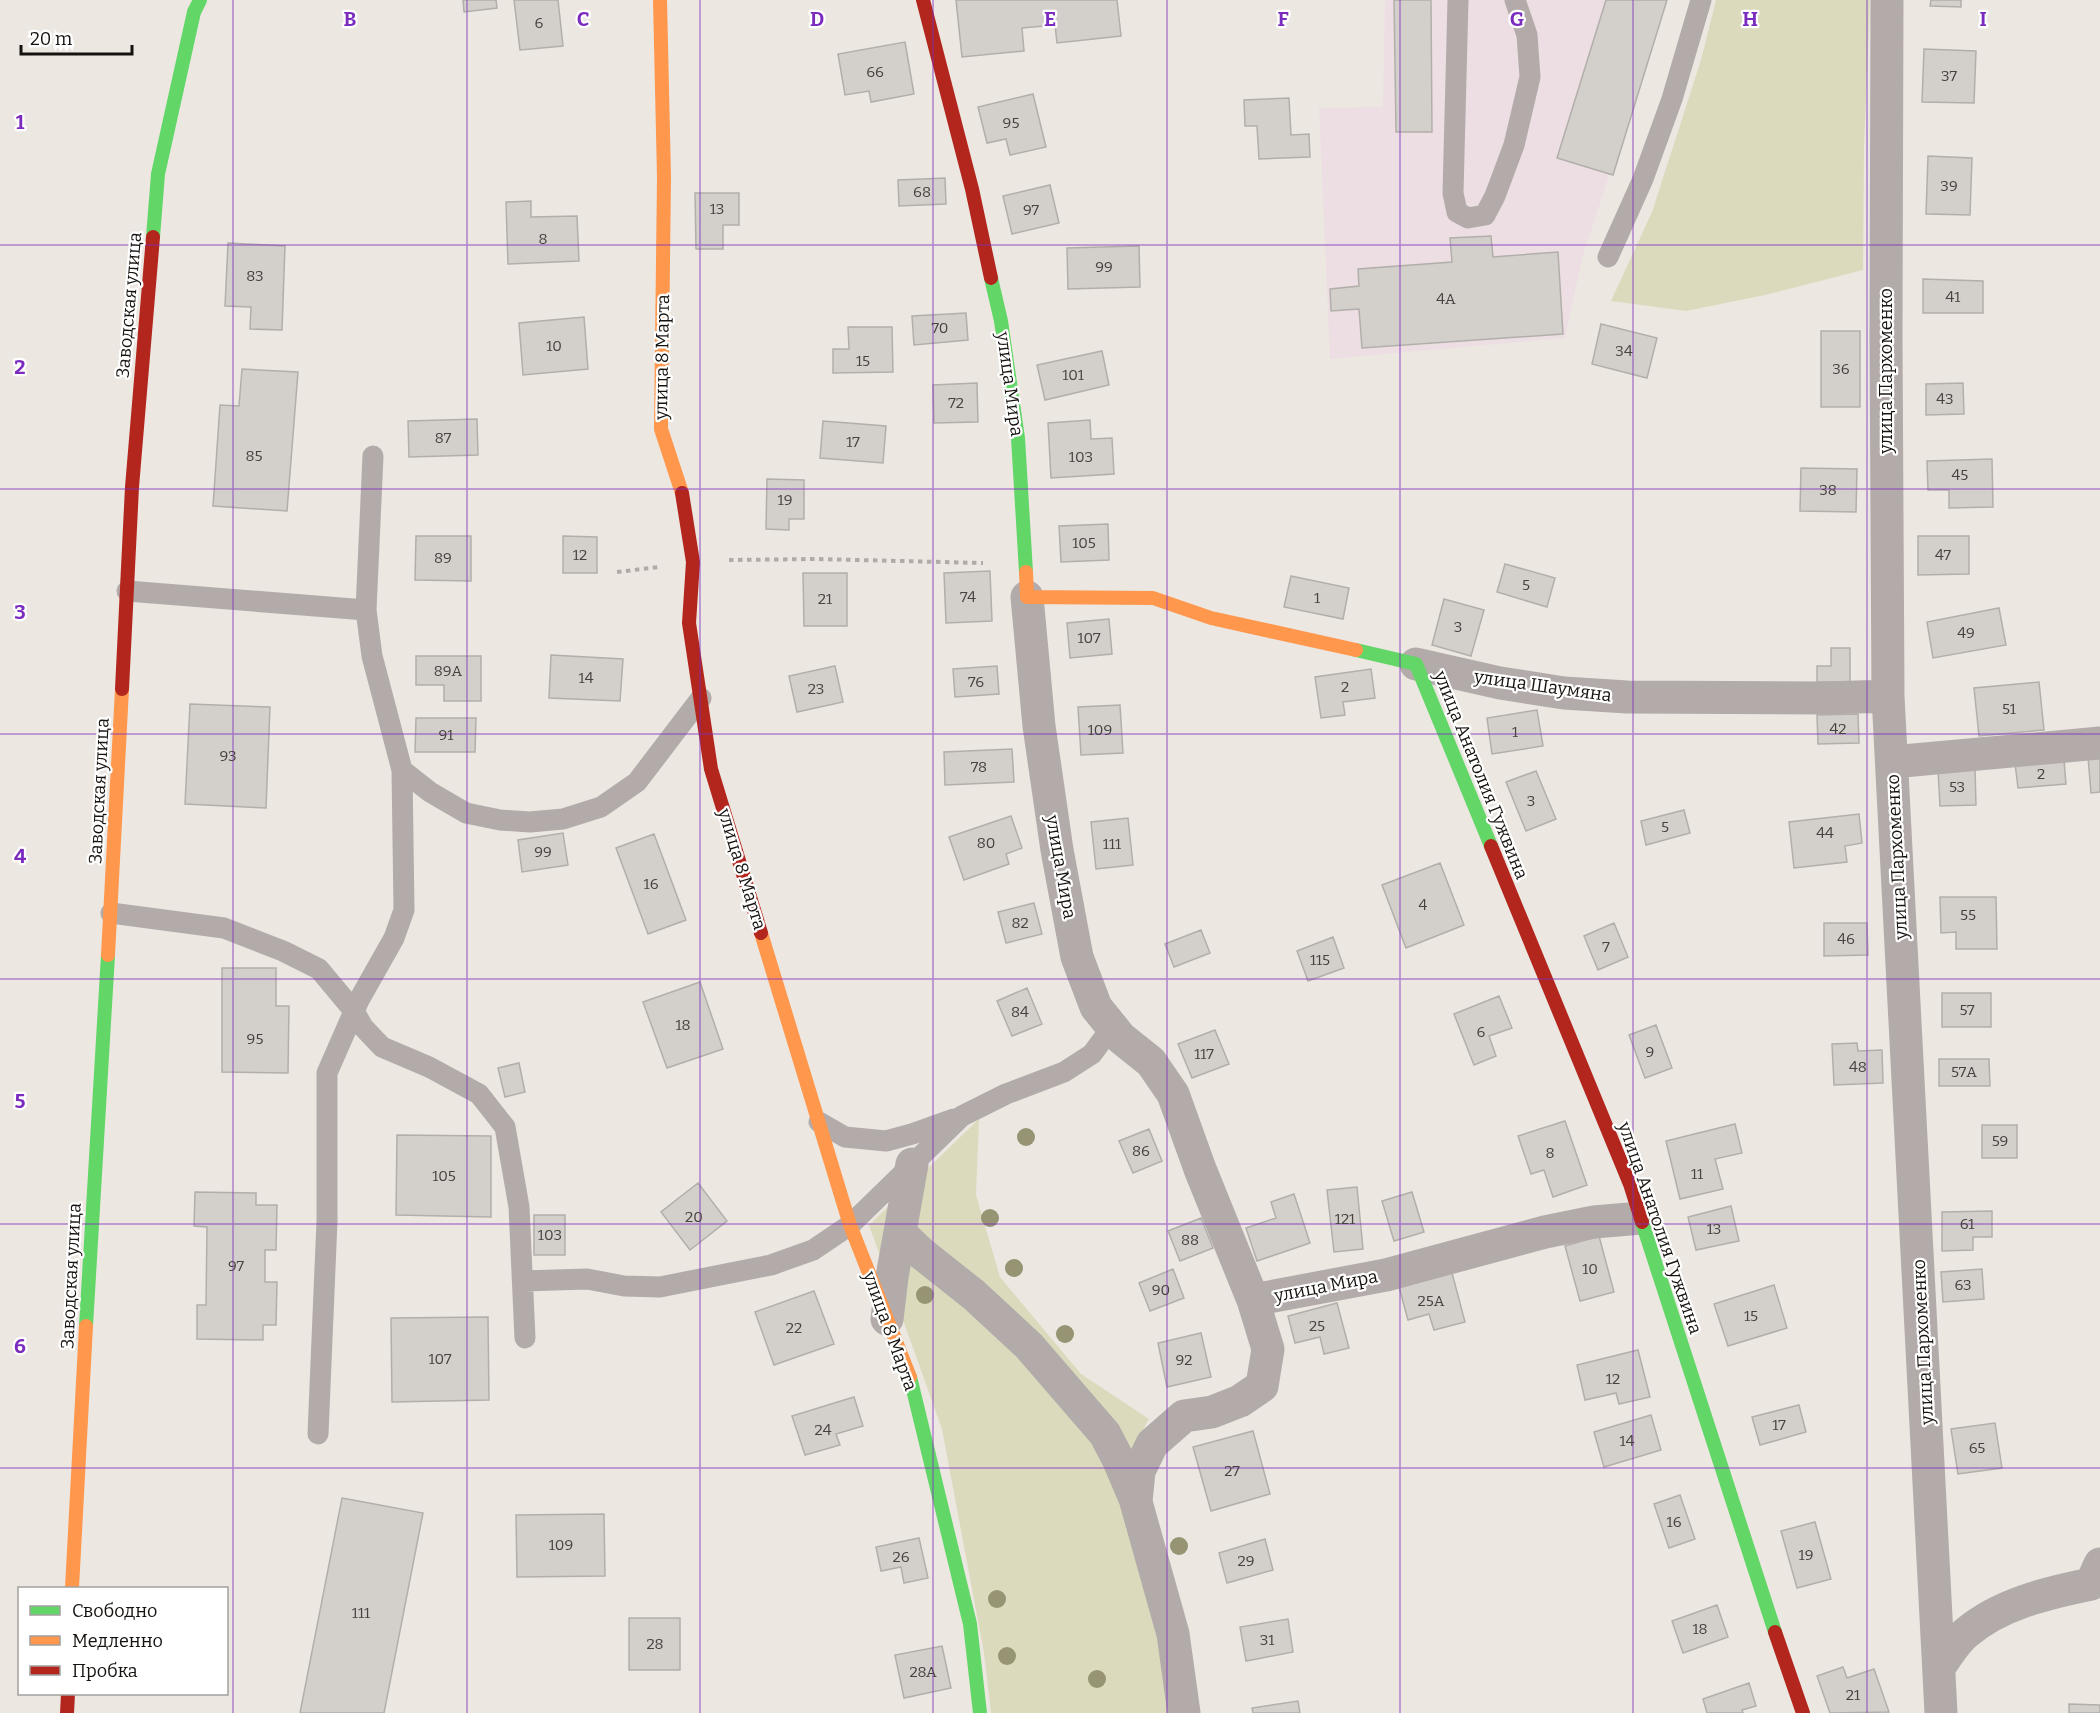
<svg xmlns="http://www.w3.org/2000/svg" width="2100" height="1713" viewBox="0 0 2100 1713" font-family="Bitter,serif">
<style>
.industrial{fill:#eddee3}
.green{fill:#dbdabd}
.building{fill:#d3cfcb;stroke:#b2afab;stroke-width:1.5}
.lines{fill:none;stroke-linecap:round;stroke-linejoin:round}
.path{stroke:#b0aba8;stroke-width:4;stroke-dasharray:4.5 4.5;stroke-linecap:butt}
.lane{stroke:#b3abaa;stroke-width:21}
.street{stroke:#b3abaa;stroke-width:33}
.fast{stroke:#63d668;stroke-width:14}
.slow{stroke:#ff974d;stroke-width:14}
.jam{stroke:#b3261e;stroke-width:14}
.tree{fill:#969472}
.grid{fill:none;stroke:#7b2cbf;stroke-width:1.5;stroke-opacity:0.55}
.labels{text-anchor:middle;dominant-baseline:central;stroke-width:4.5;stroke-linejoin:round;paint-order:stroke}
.number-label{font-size:15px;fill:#46423f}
.street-label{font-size:18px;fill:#16120f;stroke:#fff}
.grid-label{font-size:20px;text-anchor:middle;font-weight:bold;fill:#7b2cbf;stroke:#fff;stroke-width:4.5;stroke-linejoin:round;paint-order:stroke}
</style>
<rect width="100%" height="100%" fill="#ece7e1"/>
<path class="industrial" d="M1385,0h282l-84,255 -18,83 -235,21 -11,-251 64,-1z"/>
<path class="green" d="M1716,0h154l-6,146 -1,124 -98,25 -79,16 -75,-10 41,-89 49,-152z
M979,1119l-3,76 24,82 81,97 68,45 -31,57 31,110 22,127h-180l-7,-60 -42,-224 -73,-204z"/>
<path class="building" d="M463,0h33l1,8 -33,4z
M514,0h44l5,46 -43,4z
M956,0h161l4,36 -64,7 -2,-18 -33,3 2,23 -62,6z
M1394,0h37l1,132h-36z
M1606,0h61l-54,175 -56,-17z
M1931,0h30v7l-31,-1z
M905,42l9,52 -43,8 -2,-11 -24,4 -7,-41z
M1924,49l52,2 -2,52 -52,-1z
M1033,94l13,53 -36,8 -4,-16 -19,4 -9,-36z
M1289,98l2,37 18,-1 1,23 -51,2 -2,-33h-12l-1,-26z
M1928,156l44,2 -2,57 -44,-1z
M945,178l1,26 -47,2 -1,-26z
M1050,185l9,38 -47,11 -9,-38z
M695,193h44v32h-16v24h-27z
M531,201v16l46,-1 2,45 -71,3 -2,-62z
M1491,236l2,21 65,-5 5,82 -201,14 -3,-39 -28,2 -1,-22 29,-3 -1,-17 94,-7 -2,-24z
M228,243l57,3 -3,84 -32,-1 1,-22 -26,-1z
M1139,246l1,41 -72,2 -1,-41z
M1923,279l60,2v32h-60z
M966,313l2,27 -54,5 -2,-29z
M584,317l4,52 -65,6 -4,-52z
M1601,324l56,14 -10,40 -55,-14z
M848,327h44l1,45 -60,1v-24h16z
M1821,331h39v76h-39z
M1102,351l7,34 -64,15 -8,-35z
M242,369l56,3 -11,139 -74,-5 7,-101 19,1z
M977,383l1,39 -44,1 -1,-38z
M1963,383l1,31 -38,1v-31z
M477,419l1,36 -69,2 -1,-36z
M1090,420l1,19 21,-1 2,36 -63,4 -3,-55z
M823,421l63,5 -3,37 -63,-5z
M1992,459l1,48 -44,1v-18h-21l-1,-29z
M1801,468l56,1 -1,43 -56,-1z
M767,479l37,1v39h-15v11l-23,-1z
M1108,524l1,36 -48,2 -2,-36z
M416,536h55v45l-56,-1z
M563,536l34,1v36h-34z
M1918,536h51v38l-51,1z
M1505,564l50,14 -8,29 -50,-15z
M990,571l2,50 -46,2 -2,-50z
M803,573h44v53h-43z
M1291,576l58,12 -6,31 -59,-12z
M1444,599l40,11 -13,46 -39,-11z
M1999,608l7,37 -73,13 -6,-36z
M1109,619l3,35 -42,4 -3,-35z
M1831,648h19v34h-33v-16h14z
M551,655l72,4 -3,42 -71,-3z
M416,656h65v45h-37v-16h-28z
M835,666l8,36 -46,10 -8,-36z
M997,666l2,28 -44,3 -2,-28z
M1371,669l4,29 -32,4 2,13 -24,3 -6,-41z
M2039,682l5,48 -65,6 -5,-48z
M190,704l80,3 -4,101 -81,-4z
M1120,705l3,48 -42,2 -3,-48z
M1537,710l6,36 -51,8 -5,-36z
M1858,714l1,29 -41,1 -1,-29z
M416,718h60l-1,34h-60z
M1012,749l2,33 -69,3 -1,-33z
M2100,756v36l-9,1 -3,-36z
M2064,760l2,24 -48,4 -3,-25z
M1975,768l1,37 -36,1 -2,-36z
M1536,771l20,48 -30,12 -20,-49z
M1684,810l6,23 -44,12 -5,-24z
M1859,814l3,29 -17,3 2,16 -53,6 -5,-46z
M1011,816l11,32 -16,6 3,10 -45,16 -15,-43z
M1128,818l5,47 -37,4 -5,-47z
M563,833l5,32 -46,7 -4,-32z
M654,834l32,86 -38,14 -32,-86z
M1440,863l24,62 -58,23 -24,-63z
M1940,897h56l1,52h-41v-17l-15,1z
M1034,903l8,31 -36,9 -8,-31z
M1614,923l14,34 -30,13 -14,-34z
M1824,923h43l1,32 -44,1z
M1201,930l9,23 -36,14 -9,-23z
M1333,937l11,31 -36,13 -11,-30z
M222,968h54v38h13l-1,67 -66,-1z
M700,982l23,67 -56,19 -24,-66z
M1027,988l15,36 -30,12 -15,-35z
M1942,993h49v34h-49z
M1499,996l13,32 -23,8 7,20 -22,9 -20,-51z
M1656,1025l16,43 -27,10 -16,-43z
M1215,1030l14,34 -37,14 -14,-34z
M1857,1043l1,8 24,-1 1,33 -49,2 -2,-41z
M1939,1059h50l1,27h-51z
M519,1063l6,29 -20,5 -7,-29z
M1565,1121l22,64 -34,12 -9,-27 -13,4 -13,-38z
M1735,1124l7,29 -27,6 8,30 -43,10 -14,-58z
M1982,1125h35v33h-35z
M1149,1129l13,32 -29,12 -14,-32z
M397,1135l94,1v81l-95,-2z
M698,1183l29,38 -37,29 -29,-38z
M1357,1187l6,62 -29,3 -7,-62z
M195,1192l61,1v12h21l-1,45h-11v32h12l-1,43h-13v15l-66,-1v-34h9l1,-78 -13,-1z
M1412,1192l12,40 -30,9 -12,-40z
M1294,1194l16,49 -53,18 -11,-33 30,-10 -5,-16z
M1731,1206l8,35 -43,9 -8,-33z
M1992,1211v26h-19v13l-31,1v-39z
M534,1215h31v40h-31z
M1201,1218l12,30 -33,13 -12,-30z
M1599,1236l15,56 -34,9 -15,-55z
M1173,1269l11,29 -34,13 -11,-28z
M1982,1269l2,30 -41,3 -2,-30z
M1452,1273l13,49 -31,8 -5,-16 -21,6 -9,-33z
M1774,1285l13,43 -59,18 -14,-42z
M814,1291l20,53 -60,21 -19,-53z
M1337,1303l12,45 -25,6 -4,-17 -25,6 -7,-27z
M488,1317l1,83 -97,2 -1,-84z
M1201,1333l10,44 -44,10 -9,-44z
M1638,1350l12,47 -31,7 -3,-11 -31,7 -8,-35z
M854,1397l9,29 -27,8 4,11 -35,10 -13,-39z
M1799,1405l7,27 -46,13 -8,-28z
M1651,1415l10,35 -57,17 -10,-35z
M1995,1423l7,45 -44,6 -7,-45z
M1253,1431l17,63 -59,17 -18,-64z
M1680,1495l15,44 -26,9 -15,-44z
M342,1498l81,15 -39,200h-84z
M604,1514l1,62 -88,1 -1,-62z
M1815,1522l16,57 -34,9 -16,-57z
M919,1538l9,40 -24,5 -3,-16 -20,4 -5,-24z
M1265,1539l8,31 -46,13 -8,-30z
M1717,1605l11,32 -45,16 -11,-32z
M629,1618h51v52h-51z
M1288,1619l5,33 -47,9 -6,-34z
M942,1646l9,42 -47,10 -9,-43z
M1843,1667l4,11 27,-9 15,43 -59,1 -13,-37z
M1749,1683l7,23 -14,4 1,3h-36l-4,-14z
M1298,1701l2,12h-47l-1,-5z
M2069,1704l31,1v8h-31z"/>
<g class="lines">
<path class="path" d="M729,560l87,-1 167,4
M617,572l42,-5"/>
<path class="lane" d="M1458,0l-5,193 4,19 11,6 17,-3 10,-19 19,-51 16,-68 -3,-42 -12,-35
M1608,257l35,-78 29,-80 29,-99
M373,456l-7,154 6,46 30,114 28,22 36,21 34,7 30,2 33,-3 38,-12 36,-25 64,-84
M127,591l239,19
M111,913l113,15 59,23 36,18 35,42 9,16 19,20 47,20 50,27 26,33 14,80 6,131
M819,1122l26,15 41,4 26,-7 42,-15
M523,1281l64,-2 37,7 36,1 111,-22 42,-15 37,-25 112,-109 44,-22 58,-22 28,-18 20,-27
M318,1434l9,-213v-148l32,-73 35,-62 10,-28 -2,-140"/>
<path class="street" d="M1887,0l-1,337 2,359 53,1017
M1027,597l12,129 18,124 20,107 19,50 25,31 30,24 22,32 27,75 53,131 133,-25 159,-43 49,-10 47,-4
M1416,664l84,19 64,10 63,4 199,1 62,-2
M1892,762l208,-19
M900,1233l21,20 53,42 55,51 76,88 14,27 17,40
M887,1319l5,-42 20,-113
M1940,1666c8,-11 15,-24 26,-33 34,-29 81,-40 125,-49l9,-20
M1184,1713l-11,-79 -37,-132 3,-31 13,-27 32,-28 28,-4 28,-11 22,-15 6,-37 -15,-49"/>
<path class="fast" d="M153,237l5,-63 36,-162 6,-12
M991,278l10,43 17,117 8,134
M1356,650l60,14 75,182
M1642,1222l133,410
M86,1326l22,-371
M910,1377l60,247 10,89"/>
<path class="slow" d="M660,0l4,177 -3,252 21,64
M1026,572l1,25 126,1 58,20 145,32
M761,933l89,292 60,152
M108,955l14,-266
M72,1588l14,-262"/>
<path class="jam" d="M923,0l49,189 19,89
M682,493l11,69 -4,61 22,146 50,164
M122,689l10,-202 21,-250
M1491,846l139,338 12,38
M1775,1632l28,81
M67,1713l1,-19"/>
</g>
<g class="tree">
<circle cx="1026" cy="1137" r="9"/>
<circle cx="990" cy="1218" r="9"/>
<circle cx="1014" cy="1268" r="9"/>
<circle cx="925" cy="1295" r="9"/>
<circle cx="1065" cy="1334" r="9"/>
<circle cx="1179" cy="1546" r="9"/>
<circle cx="997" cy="1599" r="9"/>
<circle cx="1007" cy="1656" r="9"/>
<circle cx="1097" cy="1679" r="9"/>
</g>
<path class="grid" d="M233,0v1713M467,0v1713M700,0v1713M933,0v1713M1167,0v1713M1400,0v1713M1633,0v1713M1867,0v1713M0,245h2100M0,489h2100M0,734h2100M0,979h2100M0,1224h2100M0,1468h2100"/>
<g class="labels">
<g class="number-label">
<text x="539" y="23">6</text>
<text x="875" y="72">66</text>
<text x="1949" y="76">37</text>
<text x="1011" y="123">95</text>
<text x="1949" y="186">39</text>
<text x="922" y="192">68</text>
<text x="717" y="209">13</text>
<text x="1031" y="210">97</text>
<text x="543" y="239">8</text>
<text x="1104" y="267">99</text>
<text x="255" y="276">83</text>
<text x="1953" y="297">41</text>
<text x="1446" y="299">4А</text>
<text x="940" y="328">70</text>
<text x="554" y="346">10</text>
<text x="1624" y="351">34</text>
<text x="863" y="361">15</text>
<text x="1841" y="369">36</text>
<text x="1073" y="375">101</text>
<text x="1945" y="399">43</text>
<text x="956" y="403">72</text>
<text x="443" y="438">87</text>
<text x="853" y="442">17</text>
<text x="254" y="456">85</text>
<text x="1081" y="457">103</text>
<text x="1960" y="475">45</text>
<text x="1828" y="490">38</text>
<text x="785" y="500">19</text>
<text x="1084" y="543">105</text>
<text x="580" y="555">12</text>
<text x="1943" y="555">47</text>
<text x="443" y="558">89</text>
<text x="1526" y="585">5</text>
<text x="968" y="597">74</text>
<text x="1317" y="598">1</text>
<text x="825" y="599">21</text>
<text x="1458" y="627">3</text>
<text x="1966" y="633">49</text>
<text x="1089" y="638">107</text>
<text x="448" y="671">89А</text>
<text x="586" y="678">14</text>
<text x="976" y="682">76</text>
<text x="1345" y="687">2</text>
<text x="816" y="689">23</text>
<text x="2009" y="709">51</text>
<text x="1838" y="729">42</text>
<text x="1100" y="730">109</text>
<text x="1515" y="732">1</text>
<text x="446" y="735">91</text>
<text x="228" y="756">93</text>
<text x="979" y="767">78</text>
<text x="2041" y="774">2</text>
<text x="1957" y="787">53</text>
<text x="1531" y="801">3</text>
<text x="1665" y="827">5</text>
<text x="1825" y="833">44</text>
<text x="986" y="843">80</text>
<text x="1112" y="844">111</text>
<text x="543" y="852">99</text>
<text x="651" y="884">16</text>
<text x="1423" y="905">4</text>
<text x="1968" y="915">55</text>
<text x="1020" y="923">82</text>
<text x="1846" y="939">46</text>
<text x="1606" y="947">7</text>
<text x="1320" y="960">115</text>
<text x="1967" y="1010">57</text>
<text x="1020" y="1012">84</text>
<text x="683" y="1025">18</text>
<text x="1481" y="1032">6</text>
<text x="255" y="1039">95</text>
<text x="1650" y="1052">9</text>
<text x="1204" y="1054">117</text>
<text x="1858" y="1067">48</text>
<text x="1964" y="1072">57А</text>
<text x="2000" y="1141">59</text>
<text x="1141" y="1151">86</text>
<text x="1550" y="1153">8</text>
<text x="1697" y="1174">11</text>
<text x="444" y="1176">105</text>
<text x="694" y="1217">20</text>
<text x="1345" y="1219">121</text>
<text x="1967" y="1224">61</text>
<text x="1714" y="1229">13</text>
<text x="550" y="1235">103</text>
<text x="1190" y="1240">88</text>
<text x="236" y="1266">97</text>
<text x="1590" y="1269">10</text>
<text x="1963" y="1285">63</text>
<text x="1161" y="1290">90</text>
<text x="1431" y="1301">25А</text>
<text x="1751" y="1316">15</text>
<text x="1317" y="1326">25</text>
<text x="794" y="1328">22</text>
<text x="440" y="1359">107</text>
<text x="1184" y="1360">92</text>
<text x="1613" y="1379">12</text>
<text x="1779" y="1425">17</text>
<text x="823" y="1430">24</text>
<text x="1627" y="1441">14</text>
<text x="1977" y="1448">65</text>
<text x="1232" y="1471">27</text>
<text x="1674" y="1522">16</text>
<text x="561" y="1545">109</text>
<text x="1806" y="1555">19</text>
<text x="901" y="1557">26</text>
<text x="1246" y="1561">29</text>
<text x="361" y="1613">111</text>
<text x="1700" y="1629">18</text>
<text x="1267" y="1640">31</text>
<text x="655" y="1644">28</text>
<text x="923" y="1672">28А</text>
<text x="1853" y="1695">21</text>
</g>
<g class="street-label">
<text transform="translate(129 305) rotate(-85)">Заводская улица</text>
<text transform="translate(662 357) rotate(-89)">улица 8 Марта</text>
<text transform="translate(1886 371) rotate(-90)">улица Пархоменко</text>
<text transform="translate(1010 384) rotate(82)">улица Мира</text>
<text transform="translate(1543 686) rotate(8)">улица Шаумяна</text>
<text transform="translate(1481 775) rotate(68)">улица Анатолия Гужвина</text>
<text transform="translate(99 791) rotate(-87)">Заводская улица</text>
<text transform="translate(1897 857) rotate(-93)">улица Пархоменко</text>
<text transform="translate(1061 867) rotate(80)">улица Мира</text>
<text transform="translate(742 869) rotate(73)">улица 8 Марта</text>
<text transform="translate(1660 1228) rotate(71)">улица Анатолия Гужвина</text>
<text transform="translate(71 1276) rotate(-87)">Заводская улица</text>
<text transform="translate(1326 1286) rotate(-11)">улица Мира</text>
<text transform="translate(890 1331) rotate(70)">улица 8 Марта</text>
<text transform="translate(1923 1342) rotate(-93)">улица Пархоменко</text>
</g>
</g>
<g class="grid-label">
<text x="350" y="26">B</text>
<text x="583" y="26">C</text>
<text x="817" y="26">D</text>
<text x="1050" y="26">E</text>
<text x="1283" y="26">F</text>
<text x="1517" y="26">G</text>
<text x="1750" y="26">H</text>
<text x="1983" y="26">I</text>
<text x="20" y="129">1</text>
<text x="20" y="374">2</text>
<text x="20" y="619">3</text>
<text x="20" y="863">4</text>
<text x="20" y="1108">5</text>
<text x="20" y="1353">6</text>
</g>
<rect x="18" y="1587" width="210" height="108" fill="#ffffff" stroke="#a2a09f" stroke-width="1.5"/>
<rect x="30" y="1606" width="30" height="9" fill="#63d668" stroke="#a2a09f" stroke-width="1.5"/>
<text x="72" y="1617" font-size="18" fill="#16120f">Свободно</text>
<rect x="30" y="1636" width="30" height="9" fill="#ff974d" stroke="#a2a09f" stroke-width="1.5"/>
<text x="72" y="1647" font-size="18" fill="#16120f">Медленно</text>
<rect x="30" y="1666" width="30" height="9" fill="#b3261e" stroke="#a2a09f" stroke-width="1.5"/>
<text x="72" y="1677" font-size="18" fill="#16120f">Пробка</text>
<path d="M21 45v9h111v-9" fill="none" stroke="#16120f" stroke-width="3"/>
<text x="30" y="45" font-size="18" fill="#16120f" stroke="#ffffff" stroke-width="4.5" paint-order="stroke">20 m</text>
</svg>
